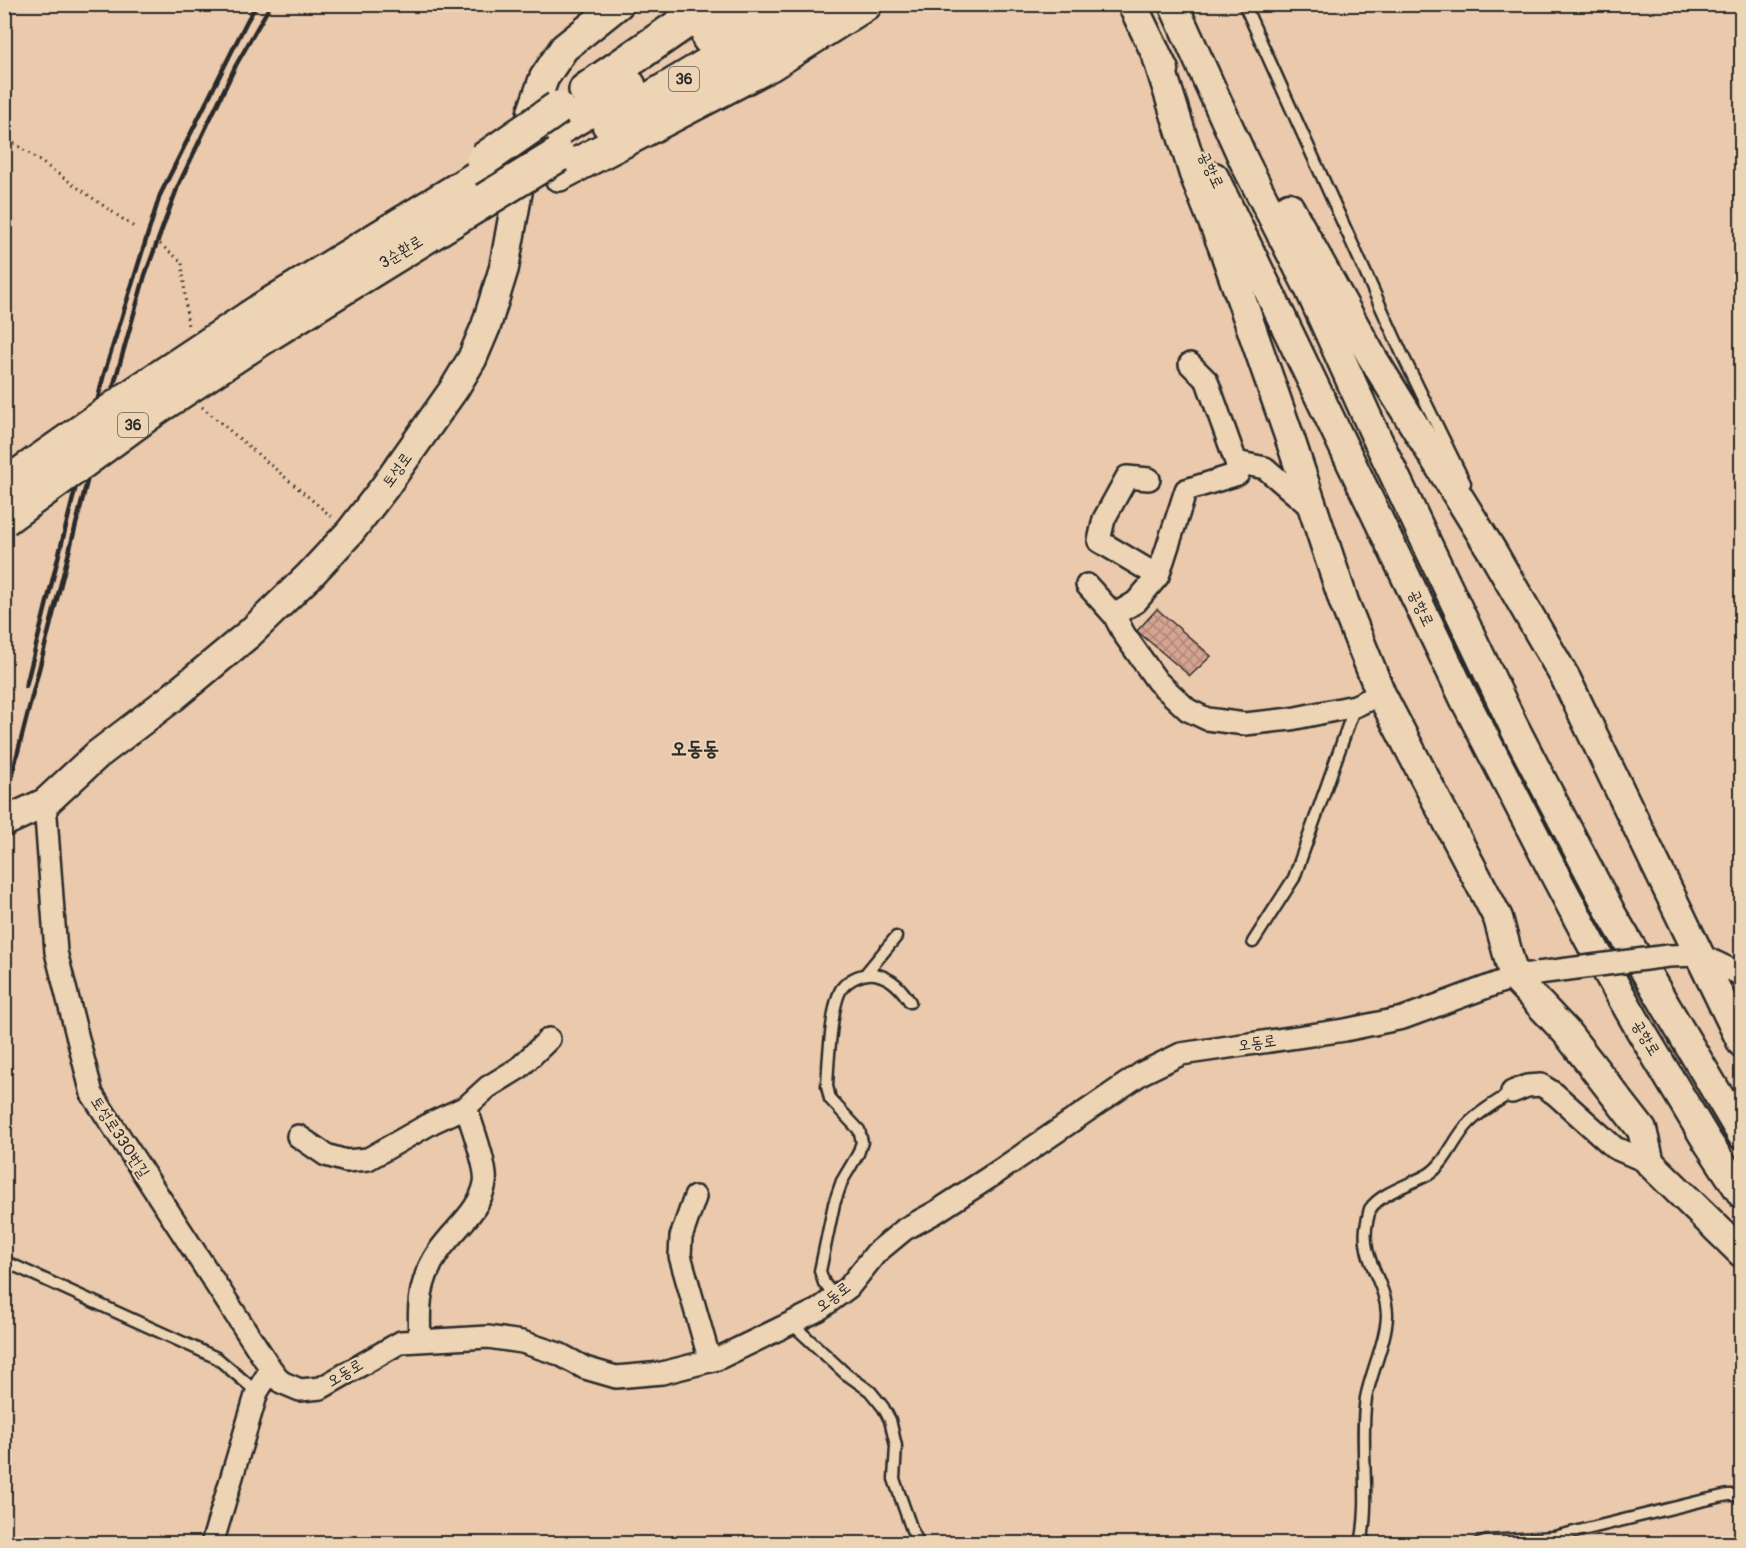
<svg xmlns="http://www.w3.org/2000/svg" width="1746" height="1548" viewBox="0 0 1746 1548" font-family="Pangolin,'Poor Story',sans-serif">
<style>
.building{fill:url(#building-cross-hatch);stroke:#2b2b2b;stroke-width:1.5}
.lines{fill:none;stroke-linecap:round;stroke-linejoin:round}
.lane-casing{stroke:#2b2b2b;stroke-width:15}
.street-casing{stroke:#2b2b2b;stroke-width:26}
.secondary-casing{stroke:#2b2b2b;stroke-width:33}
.highway-casing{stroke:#2b2b2b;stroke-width:38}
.path{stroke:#2b2b2b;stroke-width:3;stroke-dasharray:1.5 4.5;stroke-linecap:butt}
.lane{stroke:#ecd4b4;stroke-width:10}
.street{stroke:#ecd4b4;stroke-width:21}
.secondary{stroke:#ecd4b4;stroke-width:28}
.highway{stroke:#ecd4b4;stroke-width:33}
.rail{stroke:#2b2b2b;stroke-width:4.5}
.street-bridge-casing{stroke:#2b2b2b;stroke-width:26;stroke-linecap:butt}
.highway-bridge-casing{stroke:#2b2b2b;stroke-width:38;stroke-linecap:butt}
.street-bridge{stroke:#ecd4b4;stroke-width:21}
.highway-bridge{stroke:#ecd4b4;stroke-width:33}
.labels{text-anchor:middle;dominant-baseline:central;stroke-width:4.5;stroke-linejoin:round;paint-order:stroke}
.shield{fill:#ecd4b4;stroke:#655e54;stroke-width:1.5}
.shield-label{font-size:15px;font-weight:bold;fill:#2b2b2b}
.street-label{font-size:16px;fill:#2b2b2b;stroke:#ecd4b4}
.quarter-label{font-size:20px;font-weight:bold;fill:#2b2b2b;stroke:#ecd4b4}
</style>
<defs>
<pattern id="building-cross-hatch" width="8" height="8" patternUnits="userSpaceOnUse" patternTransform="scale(1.5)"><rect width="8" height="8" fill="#d6a492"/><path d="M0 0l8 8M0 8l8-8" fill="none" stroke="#ae8677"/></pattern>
</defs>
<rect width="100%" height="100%" fill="#eac9ac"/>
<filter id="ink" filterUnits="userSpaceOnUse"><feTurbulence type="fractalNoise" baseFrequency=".0167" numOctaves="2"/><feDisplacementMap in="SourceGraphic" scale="12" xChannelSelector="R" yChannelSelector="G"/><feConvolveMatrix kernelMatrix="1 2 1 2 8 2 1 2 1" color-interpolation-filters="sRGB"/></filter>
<g filter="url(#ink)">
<path class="building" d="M1157,609l54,47 -21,20 -53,-45z"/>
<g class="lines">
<defs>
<path id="lane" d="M1244,4l159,352 62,127
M1253,942l41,-64 61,-172
M867,972l29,-35
M4,1261l213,97 40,34
M835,1297l-11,-14 -4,-12 14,-67 8,-23 16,-27 4,-12 -3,-12 -29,-31 -3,-13c1,-20 4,-83 15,-98 7,-9 22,-16 33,-14 17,4 26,14 35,28
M791,1323l55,51 24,17 13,16 7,13 6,26 -2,33 18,51 7,14
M1361,1544c10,-48 -2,-98 5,-146 5,-26 21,-59 21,-84 -1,-33 -28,-56 -20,-92 1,-4 2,-10 3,-13 10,-16 44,-26 59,-35 17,-11 25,-35 39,-50 12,-13 29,-22 44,-32
M1478,1544l10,-3 66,-4 147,-36 27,-6h14"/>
<path id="street" d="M1190,364l17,17 29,81
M1149,479l-22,-2 -23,42 -5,22 59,35
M1087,585l27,30 10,19 33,47 31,29 19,9 38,5 46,-5 64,-13 26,-12
M1114,615l22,-13 22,-26 28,-86 52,-16 -2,-12 29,6 48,41
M45,803l11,149 36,142 179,275 10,13 19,8 21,-2 80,-46 87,-5 34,5 37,12 26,14 31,9 46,-4 55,-14 101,-49 31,-23 27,-34 29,-24 31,-17 60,-39 146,-100 39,-19 164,-24 58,-12 111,-41 14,-3
M1668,956l32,-1 42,20
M1512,1092l15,-6 14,-1 14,9 60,54 35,15
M298,1136l28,19 20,6 22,-2 65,-37 33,-15 22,-20 31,-19 30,-29
M695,1197l-14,40 -1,19 30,105
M420,1340c-2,-34 -1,-60 19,-89 15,-22 41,-40 46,-68 3,-14 -14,-60 -19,-76
M212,1544l45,-152 14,-23"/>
<path id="secondary" d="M1132,4l32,66
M1173,4l72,159 64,125 64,142 141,297 98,188 130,220
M1156,53l38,121 29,73 66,189 55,166 37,92 117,224 16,59 52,55 76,98 8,33 92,90
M1214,177l251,523 90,175 37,70 49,86 66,110 35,53
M1289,207l83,150 120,194 74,128 176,364
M4,822l41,-19 52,-48 76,-58 77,-64 60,-58 40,-43 34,-44 70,-99 18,-30 14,-33 18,-58 28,-156 12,-34 20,-30 55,-44"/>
<path id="highway" d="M709,38l55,-34
M586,90l125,-86
M609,124l200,-120
M558,129l71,-43
M559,174l211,-110 95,-60
M263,309l222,-136
M265,336l220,-136"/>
</defs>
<use href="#lane" class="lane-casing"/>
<use href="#street" class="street-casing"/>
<use href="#secondary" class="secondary-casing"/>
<use href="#highway" class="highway-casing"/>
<path class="path" d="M4,136l130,91
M160,244l22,18 6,66
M202,407l130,110"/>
<use href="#lane" class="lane"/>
<use href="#street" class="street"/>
<use href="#secondary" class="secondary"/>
<use href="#highway" class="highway"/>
<path class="rail" d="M26,686l78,-312 56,-179 87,-174 10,-17
M4,806l89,-348 52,-183 33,-89 58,-121 35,-61"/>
<defs>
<path id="street-bridge" d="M1538,973l130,-17"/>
<path id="highway-bridge" d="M483,160l75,-52
M485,200l73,-45
M4,486l134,-94 125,-83
M4,519l152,-111 109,-72"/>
</defs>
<use href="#street-bridge" class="street-bridge-casing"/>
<use href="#highway-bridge" class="highway-bridge-casing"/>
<use href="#street-bridge" class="street-bridge"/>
<use href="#highway-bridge" class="highway-bridge"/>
</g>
</g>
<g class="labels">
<g class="shield">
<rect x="669" y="67" width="30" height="24" rx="4.5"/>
<rect x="118" y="413" width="30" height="24" rx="4.5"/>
</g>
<g class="shield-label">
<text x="684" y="79">36</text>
<text x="133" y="425">36</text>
</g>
<g class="street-label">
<text transform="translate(1211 170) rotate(65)">공항로</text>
<text transform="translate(401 252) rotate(-32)">3순환로</text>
<text transform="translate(397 470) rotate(-54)">토성로</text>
<text transform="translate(1421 608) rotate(65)">공항로</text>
<text transform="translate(1646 1038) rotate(59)">공항로</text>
<text transform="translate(1257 1043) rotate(-8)">오동로</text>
<text transform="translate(120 1137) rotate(57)">토성로330번길</text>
<text transform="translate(833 1297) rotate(-38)">오동로</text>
<text transform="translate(345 1373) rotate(-31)">오동로</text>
</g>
<g class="quarter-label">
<text x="695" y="748">오동동</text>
</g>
</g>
<rect width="1746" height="1548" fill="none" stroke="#ecd4b4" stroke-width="24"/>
<rect x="12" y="12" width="1722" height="1524" fill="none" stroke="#2b2b2b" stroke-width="2" filter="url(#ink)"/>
</svg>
